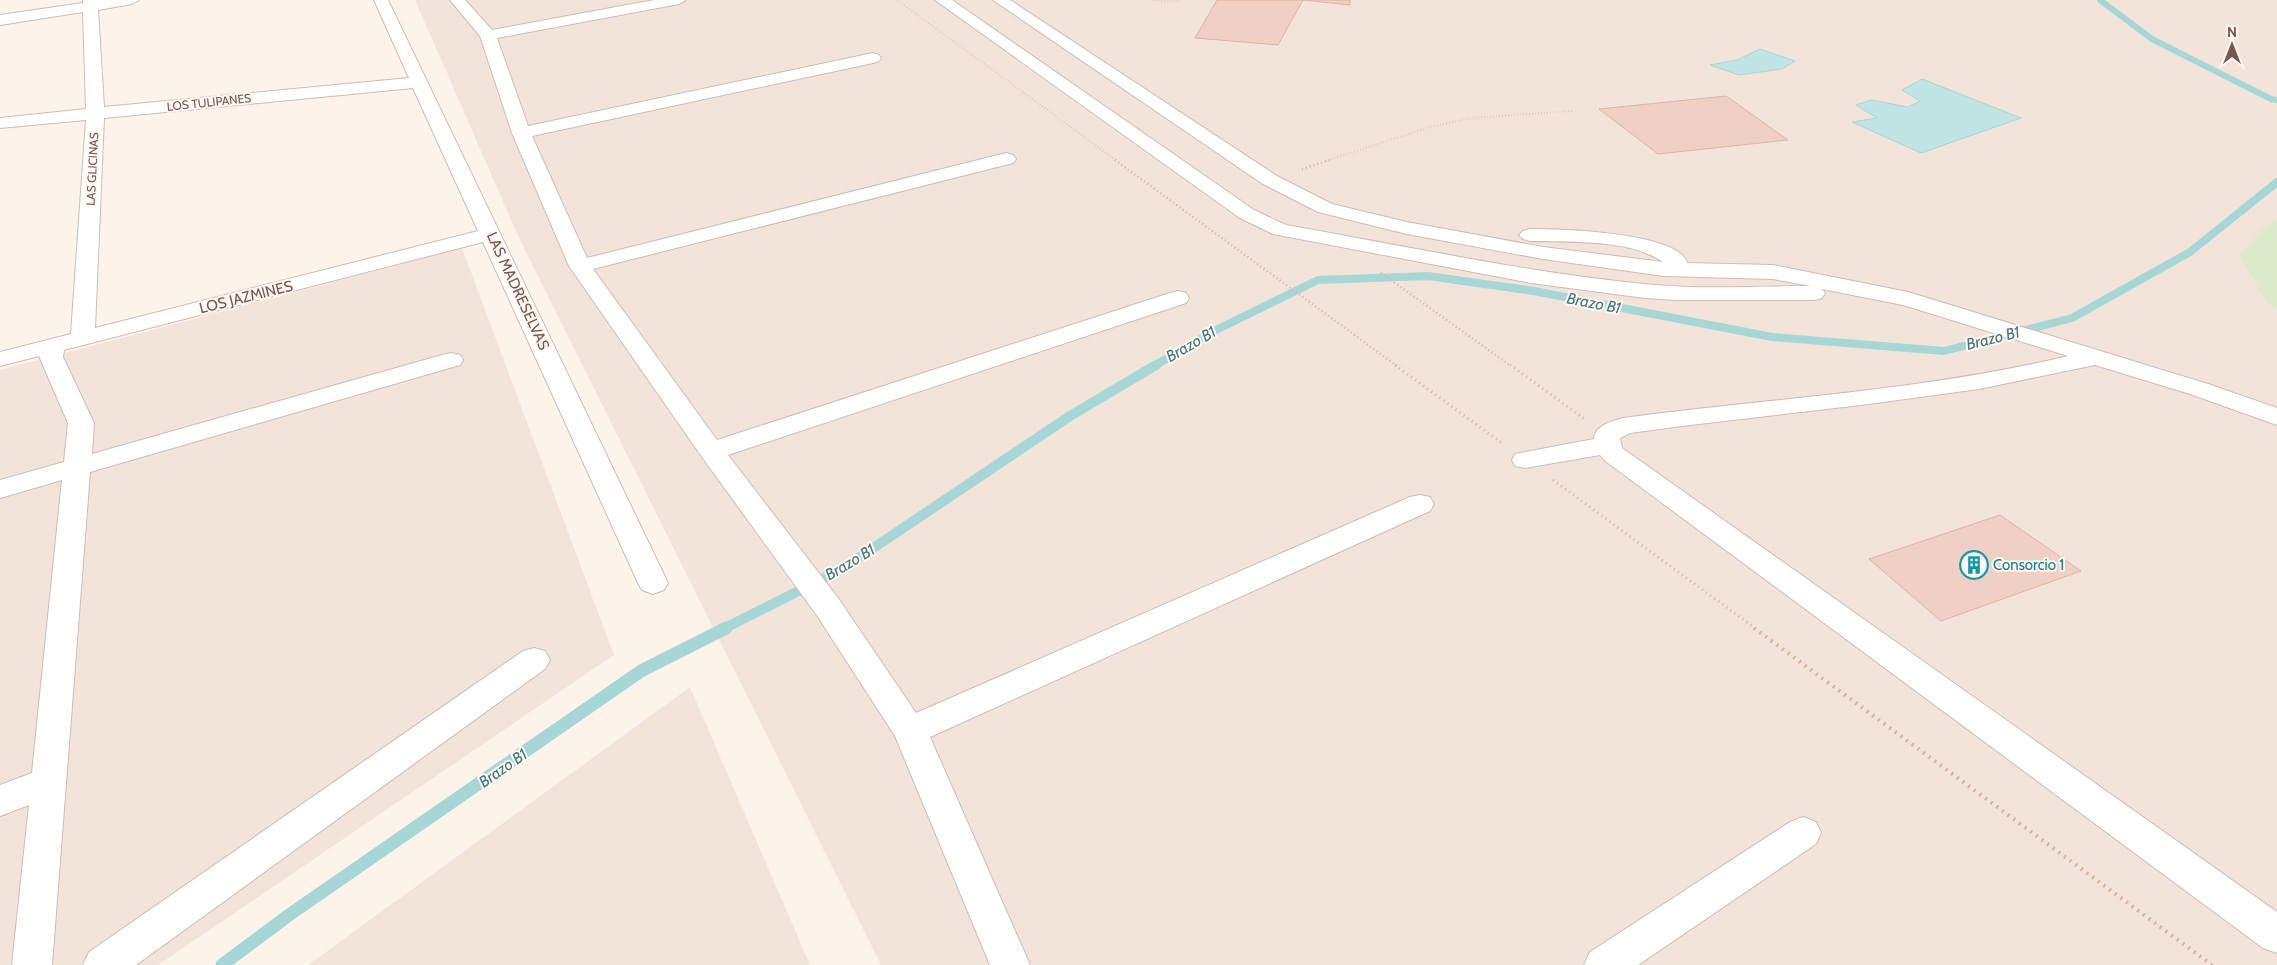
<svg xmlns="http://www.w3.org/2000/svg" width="2277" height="965" viewBox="0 0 2277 965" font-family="Cabin,sans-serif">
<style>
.residential{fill:#f3e4da}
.green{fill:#dce9ca}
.water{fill:#c0e5e4;stroke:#a7d6d6}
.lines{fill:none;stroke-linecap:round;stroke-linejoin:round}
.stream-far3{stroke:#a7d6d6;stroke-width:6}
.stream-far2{stroke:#a7d6d6;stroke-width:8}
.stream-far1{stroke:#a7d6d6;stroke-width:10}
.stream{stroke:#a7d6d6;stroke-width:13}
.building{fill:#f0cfc4;stroke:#e1b3a6}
.minor-casing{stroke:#d0bcb3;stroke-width:2}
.path-far3{stroke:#d5b1a7;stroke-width:2;stroke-dasharray:0.5 2.5;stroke-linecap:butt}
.path-far2{stroke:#d5b1a7;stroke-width:2.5;stroke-dasharray:1 3;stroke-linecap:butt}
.path-far1{stroke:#d5b1a7;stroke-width:3;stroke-dasharray:1 4;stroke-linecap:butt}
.path{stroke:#d5b1a7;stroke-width:4;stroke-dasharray:2 5;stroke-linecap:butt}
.minor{fill:#fff;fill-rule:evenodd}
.labels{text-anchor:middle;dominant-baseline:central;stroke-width:4;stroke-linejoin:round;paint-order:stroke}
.far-street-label{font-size:12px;fill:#76574f;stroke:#fef7f2}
.street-label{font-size:15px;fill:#76574f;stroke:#fef7f2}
.culture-label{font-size:15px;fill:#0d838f;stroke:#fef7f2;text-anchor:start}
.water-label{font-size:16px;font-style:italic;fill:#42797a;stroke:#fef7f2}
</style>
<rect width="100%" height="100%" fill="#fcf3eb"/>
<path class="residential" d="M415,0h1862v965h-1396l-362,-727z
M462,248l152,407 -456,310h-158v-595z
M690,687l120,278h-502z"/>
<path class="green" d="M2277,219v90l-10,-6 -27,-48 25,-29z"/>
<path class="water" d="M1760,49l35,12 -13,8 -43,6 -29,-10 27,-5z
M1922,79l99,39 -100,35 -69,-31 25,-4 -21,-13 15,-5 37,7 12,-6 -18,-11z"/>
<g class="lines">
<path class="stream-far3" d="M2100,0l52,39 119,60 6,1"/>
<path class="stream-far2" d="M1154,366l62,-36 102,-50 110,-4 106,15 238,46 172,14 128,-33 118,-66 87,-70"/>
<path class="stream-far1" d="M723,629l119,-60 228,-153 86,-51"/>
<path class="stream" d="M222,965l67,-50 352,-244 85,-43"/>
</g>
<path class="building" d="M1217,0h133v5l-47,-5 -25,45 -83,-7z
M1726,96l62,44 -130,14 -59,-45z
M2000,515l81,56 -140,50 -72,-62z"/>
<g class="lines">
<defs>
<path id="minor" d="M83,0h56l-7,4 -34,6 6,97 305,-29 -35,-78h14l280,583 -4,7 -11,4 -11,-4 -4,-7 -155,-341 -419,108 -1,7 31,66 -2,31 350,-99 9,-2 9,2 3,5 -3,5 -370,107 -38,493h-40l17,-160 -29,11v-31l32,-12 30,-293 -62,18v-18l64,-18 4,-39 -29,-67 -39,10v-14l71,-18 15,-214 -86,8v-10l86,-9 -3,-97 -83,13v-10l83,-12zM413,88l65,143 -383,97 9,-210z
M450,0h15l27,30 162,-30h32l-7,4 -182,34 31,88 345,-73 6,2 2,3 -2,3 -6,2 -341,73 55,122 419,-105 7,2 3,4 -3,4 -420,106 124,171 453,-147 8,-2 8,2 3,5 -3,5 -458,152 110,143 78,115 494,-216 10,-2 10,2 4,7 -4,7 -500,226 100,228h-40l-95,-229 -79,-122 -114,-157 -133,-191 -57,-133 -32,-97z
M935,0h17l302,210 32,15c119,21 238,47 358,59 55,6 112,2 167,2l-38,-7 -109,-3 -121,-17 -136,-25 -89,-22 -55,-28 -270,-184h17l267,176 55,28 75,18 136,25 120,15c-32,-23 -94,-20 -133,-21l-7,-2 -4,-4 4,-4 7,-2c28,0 150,3 157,34l86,2 135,27 300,92 69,24v17l-87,-31 -95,-29 -116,24 -118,16 -179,21 -52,7 -10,5 2,10 655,464v41l-14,-5 -659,-488 -4,-5 -75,13 -10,-2 -3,-6 3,-6 10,-2 69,-13c0,-13 18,-18 29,-21 148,-20 299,-27 445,-62l-165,-51 -81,-16 3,4 -3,5 -8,2h-137l-32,-2 -114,-15 -258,-49 -33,-16z
M534,648l11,3 5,9 -5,9 -409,296h-53l6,-13 434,-301z
M1803,817l13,5 5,11 -5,11 -178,121h-54l6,-13 200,-130z"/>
</defs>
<use href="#minor" class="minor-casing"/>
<path class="path-far3" d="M897,0l220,161
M1152,0l20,2 8,-2
M1326,161l104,-34 41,-9 101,-7"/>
<path class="path-far2" d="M1115,160l282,206
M1302,169l28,-9
M1381,273l130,93"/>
<path class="path-far1" d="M1395,365l108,79
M1510,365l76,55
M1553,480l203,149"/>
<path class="path" d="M1754,628l458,337"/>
<use href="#minor" class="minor"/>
</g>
<defs>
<symbol id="building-ring" viewBox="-11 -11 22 22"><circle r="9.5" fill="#fef7f2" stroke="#0f9aa8" stroke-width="1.5"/><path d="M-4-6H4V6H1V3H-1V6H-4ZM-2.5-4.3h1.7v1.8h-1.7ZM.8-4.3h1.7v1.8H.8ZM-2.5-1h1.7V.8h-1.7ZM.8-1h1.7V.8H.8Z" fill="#0f9aa8"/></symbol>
</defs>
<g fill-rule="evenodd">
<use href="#building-ring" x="1958" y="549" width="32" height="32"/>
</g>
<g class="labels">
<g class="far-street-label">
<text transform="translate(209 102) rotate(-6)">LOS TULIPANES</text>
<text transform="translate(92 169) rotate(-87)">LAS GLICINAS</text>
</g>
<g class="street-label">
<text transform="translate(518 291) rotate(65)">LAS MADRESELVAS</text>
<text transform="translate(246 297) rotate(-14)">LOS JAZMINES</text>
</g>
<g class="culture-label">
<text x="1993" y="565">Consorcio 1</text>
</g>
<g class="water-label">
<text transform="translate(1594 303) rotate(11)">Brazo B1</text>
<text transform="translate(1993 338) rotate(-14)">Brazo B1</text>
<text transform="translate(1191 344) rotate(-30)">Brazo B1</text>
<text transform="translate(850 562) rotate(-31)">Brazo B1</text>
<text transform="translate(503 768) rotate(-35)">Brazo B1</text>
</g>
</g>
<g transform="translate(2232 45)" stroke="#fef7f2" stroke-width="4" paint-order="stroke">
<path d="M0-4L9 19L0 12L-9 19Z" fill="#76574f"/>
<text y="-8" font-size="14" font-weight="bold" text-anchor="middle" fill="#76574f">N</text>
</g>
</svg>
